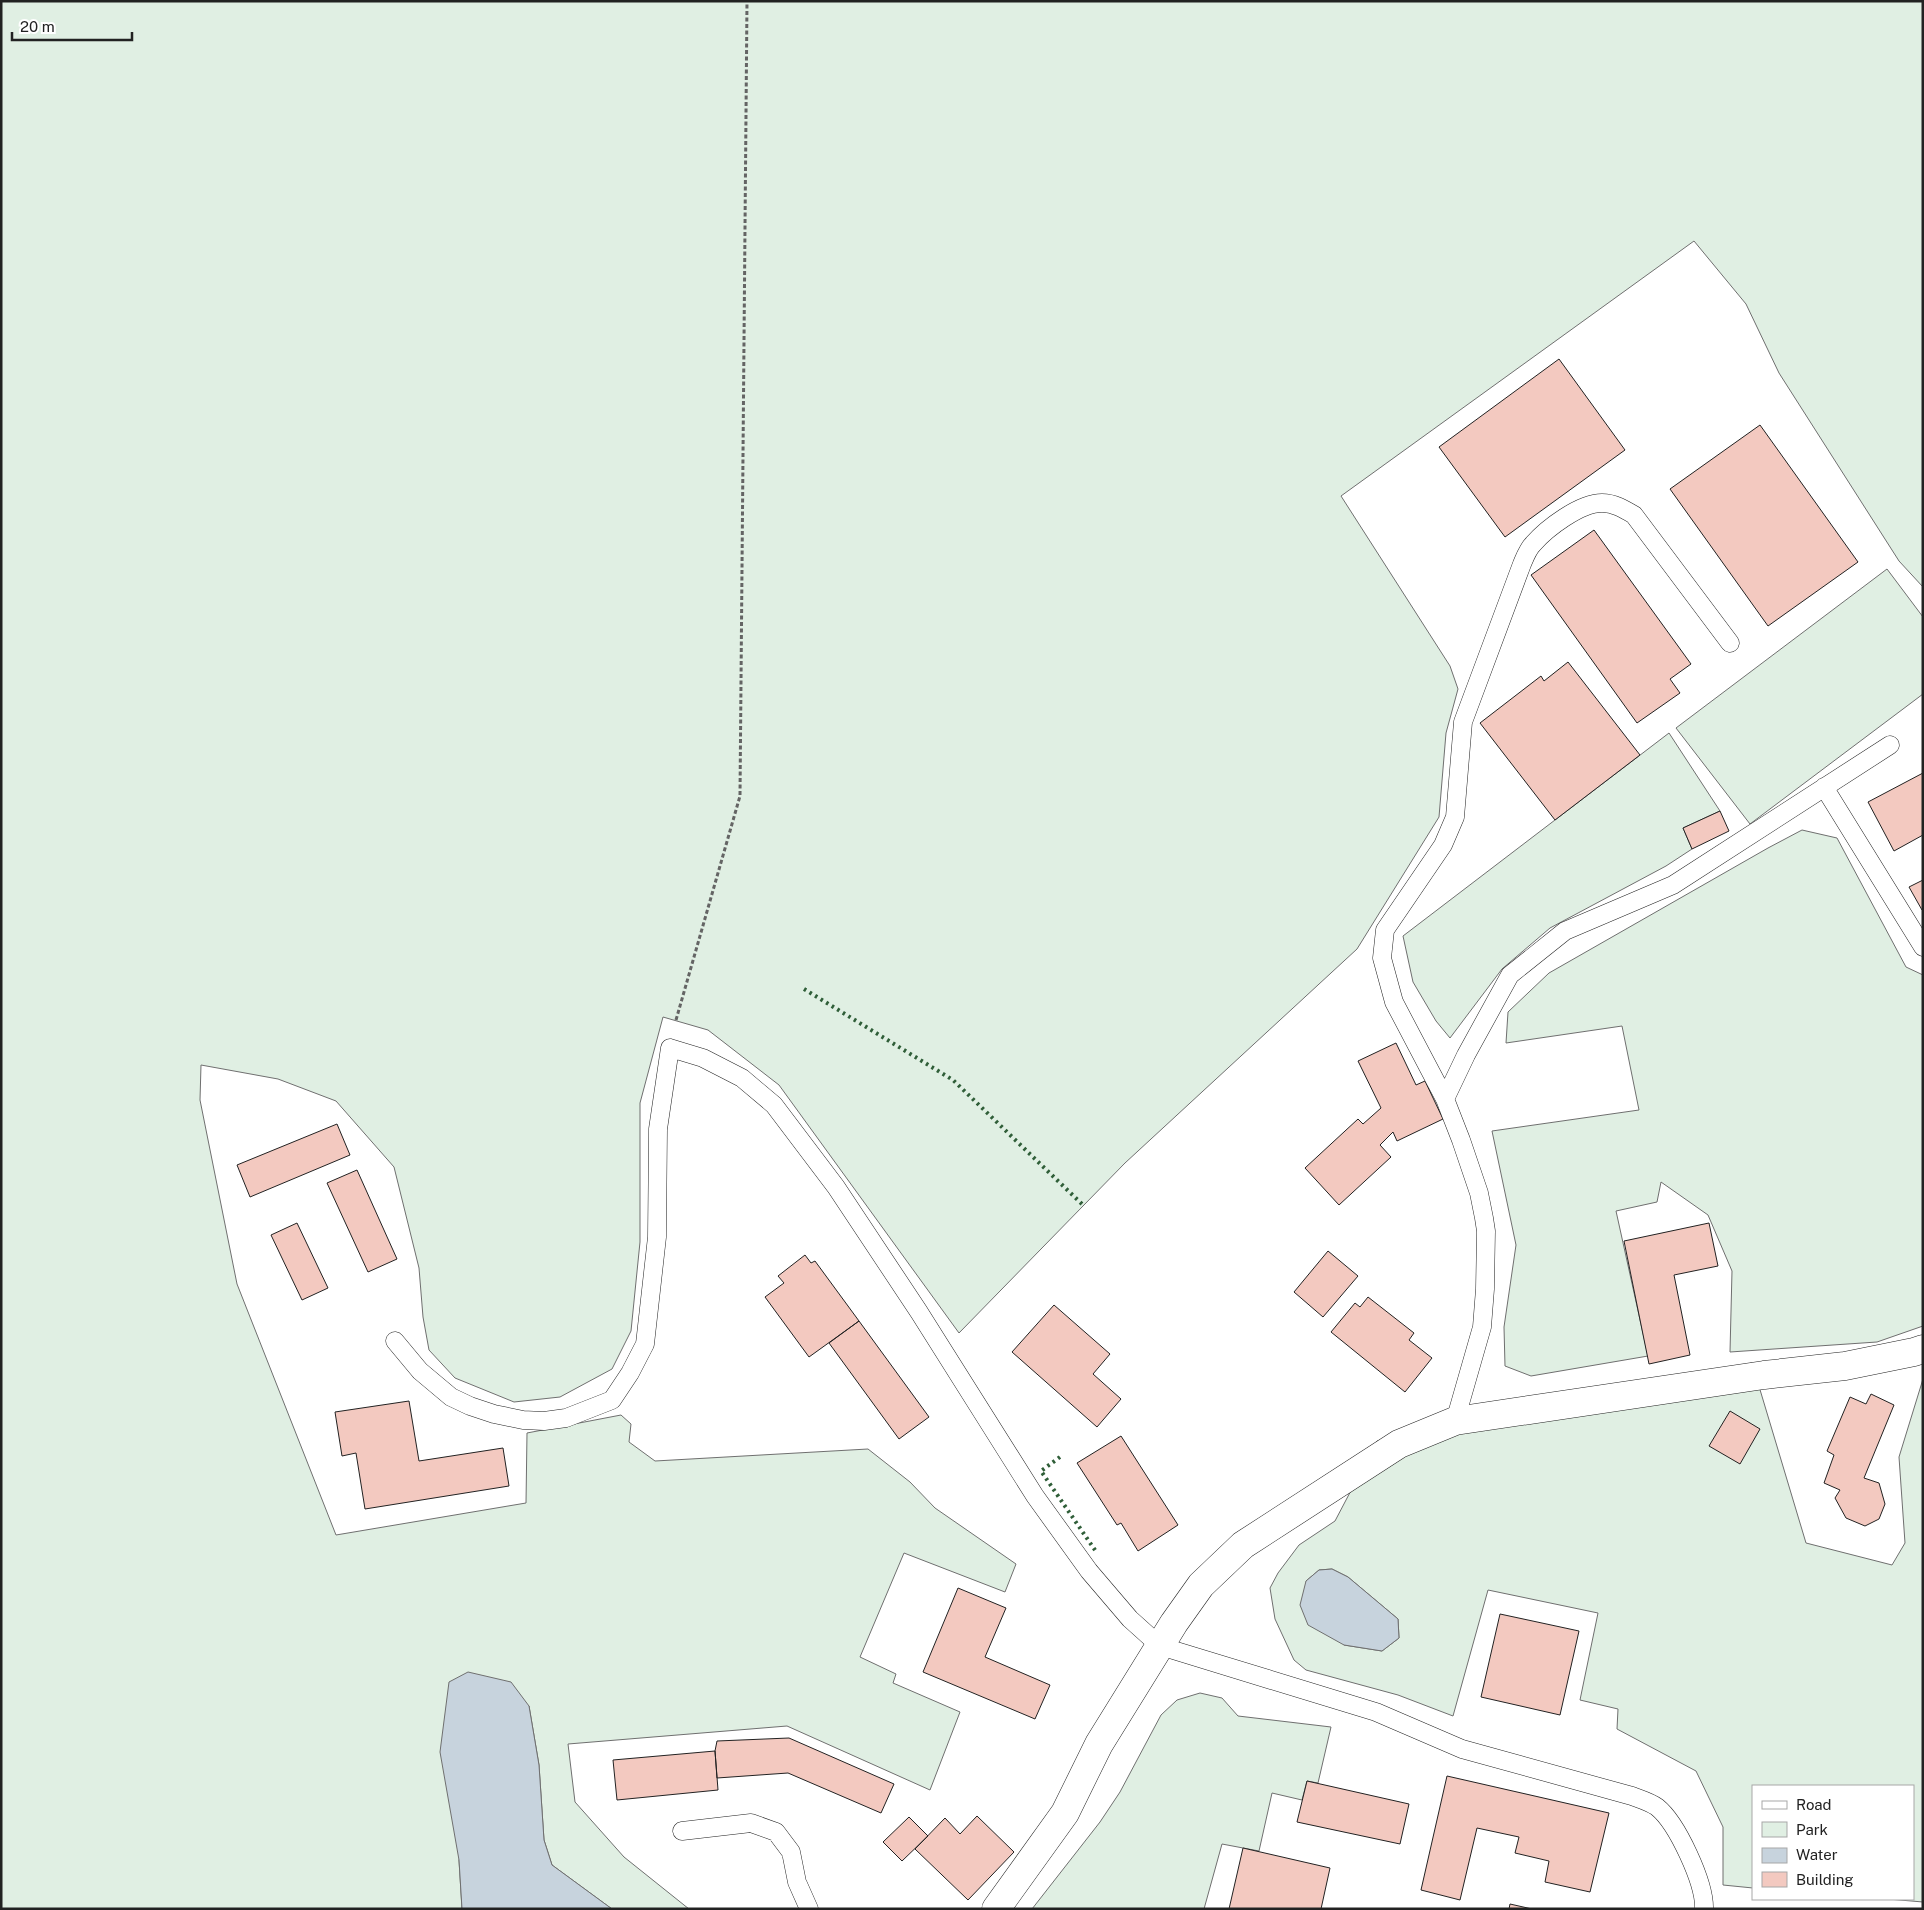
<svg xmlns="http://www.w3.org/2000/svg" width="1924" height="1910" viewBox="0 0 1924 1910" font-family="'Public Sans',sans-serif">
<style>
.green{fill:#e0efe3;stroke:#6f6f6f;fill-rule:evenodd}
.water{fill:#c7d3dd;stroke:#6f6f6f}
.building{fill:#f3c9c0;stroke:#222}
.lines{fill:none;stroke-linecap:round;stroke-linejoin:round}
.lane-casing{stroke:#222;stroke-width:19}
.street-casing{stroke:#222;stroke-width:29}
.path{stroke:#646464;stroke-width:3;stroke-dasharray:4 2.5;stroke-linecap:butt}
.lane{stroke:#fff;stroke-width:18}
.street{stroke:#fff;stroke-width:28}
.hedge{stroke:#2f5e38;stroke-width:4;stroke-dasharray:2.5 4;stroke-linecap:butt}
</style>
<rect width="100%" height="100%" fill="#fff"/>
<path class="green" d="M1,1h1922v586l-24,-26 -120,-188 -33,-69 -52,-63 -353,255 109,170 8,23 -12,44 -7,84 -82,132 -232,214 -166,170 -180,-248 -71,-55 -45,-13 -23,86v139l-9,89 -19,38 -52,28 -46,5 -59,-24 -26,-28 -6,-33 -4,-49 -25,-101 -58,-66 -58,-22 -77,-14 -1,35 37,184 99,251 190,-32 1,-70 94,-18 10,9 -2,18 26,19 213,-12 42,33 25,26 81,56 -11,28 -101,-39 -44,104 36,17 -3,9 67,29 -30,78 -143,-64 -219,18 7,58 49,55 65,52h-77l-60,-44 -8,-25 -5,-75 -10,-59 -70,154 3,49h-461z
M1887,569l36,48v77l-173,130 -74,-96z
M1669,733l51,78 -37,17 9,21 -26,17 -116,62 -48,41 -52,69 -14,-17 -23,-39 -10,-46z
M1802,830l35,8 69,129 17,8v351l-46,16 -147,10 2,-81 -24,-56 -47,-33 -4,20 -41,9 32,145 -117,20 -26,-10 -1,-39 12,-82 -24,-114 147,-21 -17,-84 -116,17 2,-31 41,-39 219,-125z
M1752,1363l54,180 86,22 13,-22 -6,-86 24,-78v523l-35,-3h25v-113h-160v102l-30,-3v-58l-27,-56 -79,-42 1,-20 -38,-9 18,-87 -110,-23 -35,126 -55,-21 -92,-25 -12,-10 -19,-41 -5,-31 8,-15 21,-28 36,-24 42,-80zM1332,1569l16,8 50,42 1,19 -17,13 -38,-6 -38,-64 13,-11z
M1200,1693l22,5 16,18 93,11 -13,56 -11,-2 -5,19 -30,-7 -13,58 -37,-7 -18,65h-172l68,-87 20,-30 41,-77 16,-15z"/>
<path class="water" d="M1332,1569l16,8 50,42 1,19 -17,13 -38,-6 -36,-20 -8,-20 6,-24 13,-11z
M468,1672l43,10 18,24 10,59 5,75 8,25 60,44h-150l-3,-49 -19,-108 9,-70z"/>
<path class="building" d="M1559,359l66,91 -120,87 -66,-90z
M1760,425l98,137 -90,64 -98,-137z
M1594,530l97,134 -21,15 10,14 -43,30 -106,-148z
M1568,662l72,93 -85,65 -75,-97 61,-47 3,5z
M1923,773v62l-29,16 -26,-49z
M1720,811l9,20 -37,18 -9,-21z
M1923,880v30h-1l-13,-23z
M1396,1043l20,42 9,-4 18,38 -46,22 -4,-9 -13,13 11,12 -52,48 -34,-37 53,-49 5,5 18,-16 -23,-47z
M337,1124l13,31 -100,42 -13,-32z
M357,1170l40,89 -29,13 -41,-89z
M297,1223l31,65 -26,12 -31,-65z
M1709,1223l9,43 -44,9 16,80 -41,9 -25,-123z
M1328,1251l30,25 -35,41 -29,-25z
M805,1255l6,8 4,-2 44,60 -50,36 -44,-60 19,-14 -6,-7z
M1368,1297l46,36 -5,7 23,18 -27,34 -74,-60 24,-29 5,4z
M1054,1305l56,49 -17,20 28,25 -24,28 -85,-75z
M859,1321l70,96 -30,22 -70,-96z
M1871,1394l23,11 -30,73 15,5 6,21 -6,15 -14,7 -19,-8 -11,-20 5,-8 -16,-7 10,-28 -7,-4 23,-54 16,7z
M409,1401l10,60 84,-13 6,38 -144,23 -9,-56 -14,3 -7,-44z
M1730,1411l30,18 -20,35 -31,-18z
M1121,1436l57,89 -40,26 -17,-28 -4,2 -40,-62z
M958,1588l48,20 -21,49 65,28 -15,34 -112,-47z
M1500,1614l79,17 -19,84 -79,-18z
M789,1738l105,46 -13,29 -93,-40 -71,5 -2,-27 2,-10z
M715,1751l3,39 -101,10 -4,-40z
M1447,1776l162,37 -19,79 -45,-10 4,-21 -34,-8 4,-16 -42,-9 -17,72 -39,-10z
M1307,1781l102,23 -9,40 -103,-22z
M977,1816l37,36 -46,48 -53,-51 30,-31 15,16z
M909,1817l19,19 -26,25 -19,-19z
M1243,1848l87,20 -9,41h-92z
M1510,1904l22,5h-23z"/>
<g class="lines">
<defs>
<path id="lane" d="M1824,787l99,160
M1445,1099l21,-44 44,-80 55,-44 108,-46 217,-140
M395,1341l25,30 31,26 19,9 24,8 29,6 21,1 22,-3 46,-18 18,-27 15,-29 12,-107 1,-108 12,-81 33,10 39,20 32,27 62,82 83,125 116,184 54,75 41,48 30,27 216,66 86,37 170,47c8,3 18,6 25,11 20,16 48,76 47,102
M1455,1421l27,-94 3,-38 1,-58 -2,-13 -5,-25 -18,-53 -16,-41 -51,-97 -12,-44 3,-28 58,-85 12,-28 8,-95 59,-158c3,-7 6,-15 11,-20 14,-16 47,-41 69,-41 12,0 22,6 32,12l96,128
M682,1831l69,-8 25,9 15,20 6,30 12,27"/>
<path id="street" d="M996,1909l69,-96 34,-69 75,-121 27,-38 42,-40 156,-101 56,-23 309,-46 81,-9 69,-14 9,-3"/>
</defs>
<use href="#lane" class="lane-casing"/>
<use href="#street" class="street-casing"/>
<path class="path" d="M676,1020l64,-224 7,-795"/>
<use href="#lane" class="lane"/>
<use href="#street" class="street"/>
<path class="hedge" d="M804,989l149,91 131,126
M1060,1457l-19,14 56,82"/>
</g>
<rect width="1924" height="1910" fill="none" stroke="#222222" stroke-width="5"/>
<rect x="1752" y="1785" width="162" height="115" fill="#ffffff" stroke="#a7a7a7"/>
<rect x="1762" y="1801" width="25" height="8" fill="#ffffff" stroke="#a7a7a7"/>
<text x="1796" y="1810" font-size="15" fill="#222222">Road</text>
<rect x="1762" y="1822" width="25" height="15" fill="#e0efe3" stroke="#a7a7a7"/>
<text x="1796" y="1835" font-size="15" fill="#222222">Park</text>
<rect x="1762" y="1848" width="25" height="15" fill="#c7d3dd" stroke="#a7a7a7"/>
<text x="1796" y="1860" font-size="15" fill="#222222">Water</text>
<rect x="1762" y="1872" width="25" height="15" fill="#f3c9c0" stroke="#a7a7a7"/>
<text x="1796" y="1885" font-size="15" fill="#222222">Building</text>
<path d="M12 32v8h120v-8" fill="none" stroke="#222222" stroke-width="2.5"/>
<text x="20" y="32" font-size="15" fill="#222222" stroke="#ffffff" stroke-width="4" paint-order="stroke">20 m</text>
</svg>
